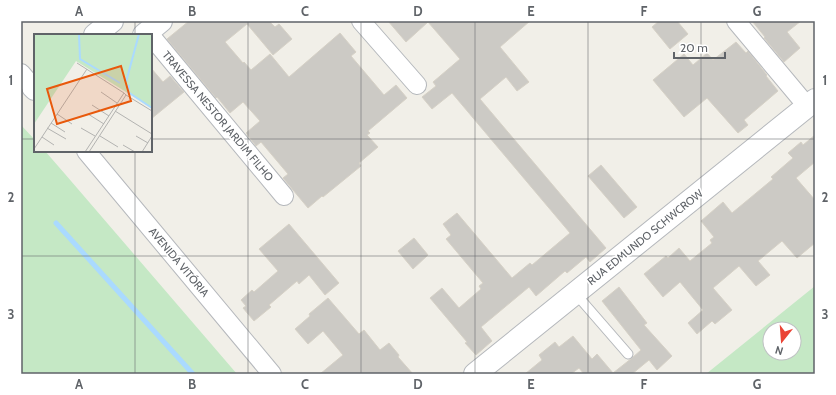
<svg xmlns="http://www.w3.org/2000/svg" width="836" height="395" viewBox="0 0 836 395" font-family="Cabin,sans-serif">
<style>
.green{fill:#c5e8c5;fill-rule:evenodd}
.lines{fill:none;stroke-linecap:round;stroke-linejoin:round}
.stream{stroke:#aadaff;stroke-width:5}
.building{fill:#cccac5;stroke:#d6d1c6}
.service-casing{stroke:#b5b8bc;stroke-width:11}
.minor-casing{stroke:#b5b8bc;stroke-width:20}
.tertiary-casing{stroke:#b5b8bc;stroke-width:24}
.secondary-casing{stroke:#b6babf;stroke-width:24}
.service{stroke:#fff;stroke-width:9}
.minor{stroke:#fff;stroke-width:18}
.tertiary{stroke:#fff;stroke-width:22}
.secondary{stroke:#fff;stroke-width:22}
.grid{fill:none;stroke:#5f6368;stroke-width:1;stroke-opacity:0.55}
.labels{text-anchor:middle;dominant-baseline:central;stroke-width:3.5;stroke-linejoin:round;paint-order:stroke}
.street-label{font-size:11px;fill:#5f6368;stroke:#fff}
.inset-river{fill:none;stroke:#aadaff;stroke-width:2}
.inset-road{fill:none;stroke:#b3b3b1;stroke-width:1}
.view{fill:#e8590c;fill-opacity:0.15;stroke:#e8590c;stroke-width:2}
.inset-edge{fill:none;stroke:#5f6368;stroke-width:2}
.neatline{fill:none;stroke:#5f6368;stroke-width:1.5}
.grid-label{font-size:13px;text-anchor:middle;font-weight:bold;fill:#5f6368}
</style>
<rect width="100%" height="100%" fill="#f1efe8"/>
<path class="green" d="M21,125l14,15v11h10l20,23 172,200h-216z
M815,286v88h-109zM770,329h24v24h-24z"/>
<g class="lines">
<path class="stream" d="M56,223l137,151"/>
</g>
<path class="building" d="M189,21h80l6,6 4,-3 13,15 -19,16 -26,-31 -22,18 18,21 1,-1 7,8 19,-16 19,23 51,-44 16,19 -5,4 33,39 12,-10 11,13 -39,33 2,2 -3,2 11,12 -19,16 2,3 -38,31 -1,-1 -14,12 -25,-30 5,-4 -27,-32 -5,4 -10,-13 14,-12 -17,-19 -13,11 -13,-16 -1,1 -49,-59z
M388,21h142l-30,26 29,35 -12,9 -11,-14 -26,22 126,149 -16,14 -4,-5 -19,16 -2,-2 -29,25 -7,-9 -48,40 11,14 -16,14 -11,-12 2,-1 -37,-44 12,-10 17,20 22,-19 -2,-3 4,-3 -37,-44 5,-4 -8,-11 14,-11 55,65 18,-15 2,2 38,-32 -118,-140 -20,16 -10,-12 14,-11 -3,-4 27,-23 -32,-37 -22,20z
M659,21h18l11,13 -18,15 -18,-22z
M752,21h49l-14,11 13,16 -16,14 -20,-24 1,-1z
M736,42l10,11 2,-2 19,24 -1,1 12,15 -34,29 4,5 -10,8 -31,-35 -23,19 -31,-37 31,-26 9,11 14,-12 6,7z
M151,68l12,14 7,-6 14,16 -33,27z
M815,135v27l-19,16 19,22v43l-18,15 -15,-17 -24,20 12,14 -14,11 -17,-20 -26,22 19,22 -17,14 -3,-3 -15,13 -9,-11 15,-13 -23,-28 -17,15 -19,-23 22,-18 2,2 11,-10 11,13 22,-18 -2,-3 4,-3 -13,-16 22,-19 9,11 41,-34 -2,-2 22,-19 -5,-5 13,-11 2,3z
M601,165l36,42 -13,11 -36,-42z
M289,224l50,59 -14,12 -16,-20 -10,9 -2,-3 -28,24 2,2 -17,14 -11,-13 3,-2 -5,-6 11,-10 2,2 24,-21 -19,-22z
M414,238l14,17 -15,14 -15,-18z
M619,287l28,36 -3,2 28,31 -15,14 -8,-10 -17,14h-48l-5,-6 -8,6h-46l17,-14 -3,-5 16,-13 4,5 14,-11 19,23 5,-5 16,19 19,-15 9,-8 -39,-49z
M328,298l31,36 5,-4 16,20 9,-7 10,12 -1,2 15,17h-93l23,-19 -20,-24 -15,13 -13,-15 15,-13 -1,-2z"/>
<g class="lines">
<defs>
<path id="service" d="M575,293l53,61"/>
<path id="minor" d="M361,21l56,64
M736,21l71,85
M151,36l133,160
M21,73l12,14
M86,151l186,223"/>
<path id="tertiary" d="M475,374l340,-274"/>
<path id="secondary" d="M95,35l17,-14
M144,35l17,-14
M35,86l-2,1 2,2"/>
</defs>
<use href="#service" class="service-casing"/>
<use href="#minor" class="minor-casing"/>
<use href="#tertiary" class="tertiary-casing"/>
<use href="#secondary" class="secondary-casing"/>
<use href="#service" class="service"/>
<use href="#minor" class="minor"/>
<use href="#tertiary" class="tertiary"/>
<use href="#secondary" class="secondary"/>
</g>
<path class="grid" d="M135,21v14M248,21v353M361,21v353M475,21v353M588,21v353M701,21v353M21,139h14M151,139h664M135,151v223M21,256h794"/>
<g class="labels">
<g class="street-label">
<text transform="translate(218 116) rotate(50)">TRAVESSA NESTOR JARDIM FILHO</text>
<text transform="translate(645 237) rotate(-39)">RUA EDMUNDO SCHWCROW</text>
<text transform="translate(179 262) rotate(50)">AVENIDA VITÓRIA</text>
</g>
</g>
<g transform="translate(34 34)">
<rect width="118" height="118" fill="#f1efe8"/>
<path d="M0,0h118v74l-76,-47 -42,63z" fill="#c5e8c5"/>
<path class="inset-river" d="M45,0l1,25 40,24M92,48l13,-48M95,51l-1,7 24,16"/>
<path class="inset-road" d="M43,29l47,30M67,58l16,11M92,61l26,16M58,71l17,11M81,77l37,23M23,80l15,10M54,80l16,10M17,89l14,9M13,94l19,11M47,94l14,8M66,102l18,11M102,102l12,7M8,103l12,8M89,111l12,7M0,115l53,-80M51,118l39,-59 2,2 -37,57M108,118l10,-16"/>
<path class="view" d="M87,32l10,35 -74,23 -10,-35z"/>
<rect width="118" height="118" class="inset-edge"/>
</g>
<rect width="836" height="395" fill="none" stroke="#ffffff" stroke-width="44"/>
<g transform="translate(782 341) rotate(197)"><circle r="19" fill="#ffffff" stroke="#bfc1c3"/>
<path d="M0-3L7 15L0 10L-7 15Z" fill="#ea4335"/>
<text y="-6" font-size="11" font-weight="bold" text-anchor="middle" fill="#5f6368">N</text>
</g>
<path d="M674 52v6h51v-6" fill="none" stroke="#5f6368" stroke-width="2"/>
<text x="680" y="52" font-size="12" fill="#5f6368" stroke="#ffffff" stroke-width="3" paint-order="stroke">20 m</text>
<rect x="22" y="22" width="792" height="351" class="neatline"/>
<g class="grid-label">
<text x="79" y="16">A</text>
<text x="192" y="16">B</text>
<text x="305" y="16">C</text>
<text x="418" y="16">D</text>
<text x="531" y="16">E</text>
<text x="644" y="16">F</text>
<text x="757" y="16">G</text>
<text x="11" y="85">1</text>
<text x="825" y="85">1</text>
<text x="11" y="202">2</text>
<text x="825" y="202">2</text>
<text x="11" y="319">3</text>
<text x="825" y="319">3</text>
<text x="79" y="389">A</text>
<text x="192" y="389">B</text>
<text x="305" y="389">C</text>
<text x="418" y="389">D</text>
<text x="531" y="389">E</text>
<text x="644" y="389">F</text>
<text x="757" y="389">G</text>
</g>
</svg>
